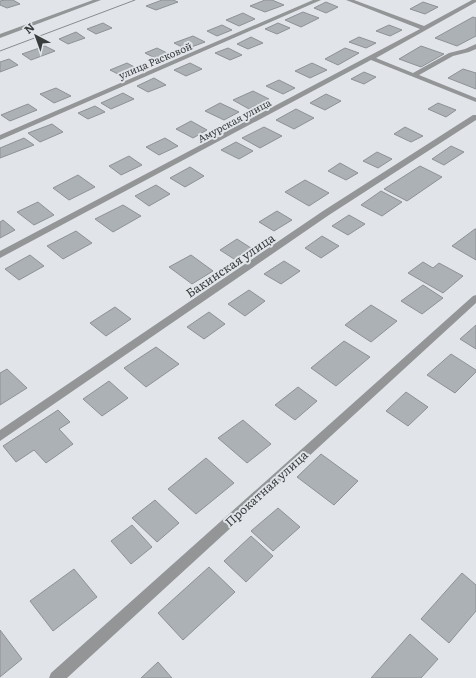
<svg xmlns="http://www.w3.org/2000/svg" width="476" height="678" viewBox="0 0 476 678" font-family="Literata,serif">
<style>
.building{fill:#acb1b5;stroke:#8e9297}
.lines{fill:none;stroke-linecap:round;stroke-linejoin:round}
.minor{fill:#939597;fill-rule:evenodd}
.tram{stroke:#888b8e;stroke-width:1}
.labels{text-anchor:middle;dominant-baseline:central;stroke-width:4;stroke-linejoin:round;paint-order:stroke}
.far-street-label{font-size:10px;fill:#3a3c3d;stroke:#e1e5ea}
.street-label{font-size:12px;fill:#3a3c3d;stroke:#e1e5ea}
</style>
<rect width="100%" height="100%" fill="#e1e5ea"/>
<path class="building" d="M5,0h8l7,4 -13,4 -7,-3v-4z
M162,0h11l5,2 -22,8 -10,-4z
M265,0h7l12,5 -19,7 -15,-6z
M326,2l12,5 -12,6 -12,-5z
M423,2l15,5 -13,7 -15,-5z
M303,12l16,6 -18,9 -16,-7z
M243,13l12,6 -16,7 -13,-6z
M473,17l3,1v18l-19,10 -22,-8z
M103,23l9,5 -16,6 -9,-5z
M278,23l12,5 -13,6 -12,-5z
M222,25l10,5 -15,6 -10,-5z
M389,25l13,5 -12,6 -14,-5z
M76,32l9,6 -17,6 -9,-5z
M193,36l12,6 -19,7 -12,-6z
M251,37l12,6 -15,6 -11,-5z
M359,37l17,6 -10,5 -17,-6z
M45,46l10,5 -24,9 -9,-6z
M421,46l23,8 -23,13 -22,-8z
M157,48l14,7 -12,5 -14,-7z
M228,48l14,7 -12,5 -15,-7z
M345,48l14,5 -21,12 -13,-6z
M9,59l9,6 -18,7v-10z
M127,63l11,6 -16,7 -12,-6z
M190,63l12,6 -16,7 -12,-6z
M312,63l15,7 -17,8 -15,-7z
M463,69l13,4v16l-28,-11z
M364,72l12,5 -12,7 -13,-5z
M154,78l12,7 -18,7 -11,-6z
M279,80l16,8 -12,6 -17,-8z
M56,88l15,8 -17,7 -14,-9z
M253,91l16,8 -20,10 -16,-9z
M123,93l11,6 -23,10 -10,-6z
M326,94l15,7 -16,9 -15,-7z
M220,103l19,9 -15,8 -19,-9z
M438,103l18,7 -10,7 -18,-8z
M28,104l9,6 -27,11 -9,-6z
M95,106l10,6 -17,7 -10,-6z
M296,109l18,9 -20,11 -18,-9z
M191,121l16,9 -14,8 -17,-9z
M52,124l11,8 -23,10 -12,-9z
M264,127l18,9 -22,12 -18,-10z
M405,127l18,9 -12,6 -17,-8z
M24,138l10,7 -34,13v-10z
M165,138l13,8 -19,9 -13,-8z
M236,142l17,9 -14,8 -18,-9z
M451,146l13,6 -20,13 -12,-6z
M377,152l15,7 -14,9 -15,-7z
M129,156l13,9 -21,10 -12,-9z
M340,163l18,10 -12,7 -18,-9z
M420,166l22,11 -35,24 -23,-12z
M190,167l14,9 -19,11 -15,-9z
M78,175l17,12 -26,13 -16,-12z
M305,180l24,13 -20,13 -24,-14z
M156,185l14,9 -21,12 -14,-10z
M381,191l21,11 -20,14 -21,-11z
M38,202l16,13 -20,10 -17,-13z
M123,205l18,11 -28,16 -18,-13z
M277,211l15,9 -18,11 -15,-9z
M349,215l16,9 -17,11 -16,-9z
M3,220l12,10 -15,8v-16z
M475,229h1v31l-24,-14z
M76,231l16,12 -29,16 -16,-13z
M322,236l17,10 -18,12 -16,-10z
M237,239l14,9 -17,11 -14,-9z
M30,255l14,11 -25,14 -14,-11z
M191,255l22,16 -21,13 -23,-17z
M284,261l16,10 -19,13 -17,-10z
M423,262l10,6 6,-5 24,13 -20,17 -35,-20z
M423,285l20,13 -21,16 -21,-13z
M249,290l16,11 -20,15 -17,-12z
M371,305l26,16 -26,21 -26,-17z
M115,307l16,12 -25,17 -16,-13z
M209,312l16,12 -21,15 -17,-12z
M476,325v24l-16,-10z
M344,341l26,16 -34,29 -25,-18z
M156,347l23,17 -33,23 -22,-19z
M451,354l25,16v2l-21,21 -28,-18z
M7,369l20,19 -27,17v-32z
M109,381l19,17 -26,18 -19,-17z
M298,387l19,14 -22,19 -20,-15z
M406,392l22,15 -20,19 -22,-15z
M58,410l12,12 -11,7 14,15 -27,19 -12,-13 -18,12 -13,-16z
M243,420l28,24 -24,19 -29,-25z
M321,454l37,27 -24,24 -37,-28z
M206,458l28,25 -38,31 -28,-25z
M155,500l24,23 -22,19 -25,-24z
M278,508l22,19 -27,24 -22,-20z
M132,525l20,22 -21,17 -20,-23z
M251,536l22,20 -27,26 -22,-21z
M209,567l26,25 -52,48 -25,-27z
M74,569l23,28 -44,34 -23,-30z
M462,573l14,12v26l-27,32 -28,-24z
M0,630l22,29 -22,18z
M410,634l28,25 -17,19h-50z
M158,662l14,16h-31z"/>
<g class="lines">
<path class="minor" d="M93,0h8l-101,38v-4z
M313,0h8l-321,140v-5z
M346,0h8l70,26 48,-26h4v2l-100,56 37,15 36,-20 16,-4 11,-5v5l-7,3 -16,4 -34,19 57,23v4l-105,-42 -371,198v-7l420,-222z
M473,115h3v5l-147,95 -329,226v-11l323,-219z
M476,295v8l-409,375h-18l2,-5 422,-377z"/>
<path class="tram" d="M0,51l135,-51"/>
</g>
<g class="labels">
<g class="far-street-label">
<text transform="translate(155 60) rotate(-23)">улица Расковой</text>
<text transform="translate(234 120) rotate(-28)">Амурская улица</text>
</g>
<g class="street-label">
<text transform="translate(230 265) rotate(-34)">Бакинская улица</text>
<text transform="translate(266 488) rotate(-42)">Прокатная улица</text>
</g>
</g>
<g transform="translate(36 36) rotate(319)" stroke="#e1e5ea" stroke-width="3" paint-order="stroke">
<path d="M0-3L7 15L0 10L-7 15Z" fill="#3a3c3d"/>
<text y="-6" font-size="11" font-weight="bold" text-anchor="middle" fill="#3a3c3d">N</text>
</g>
</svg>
